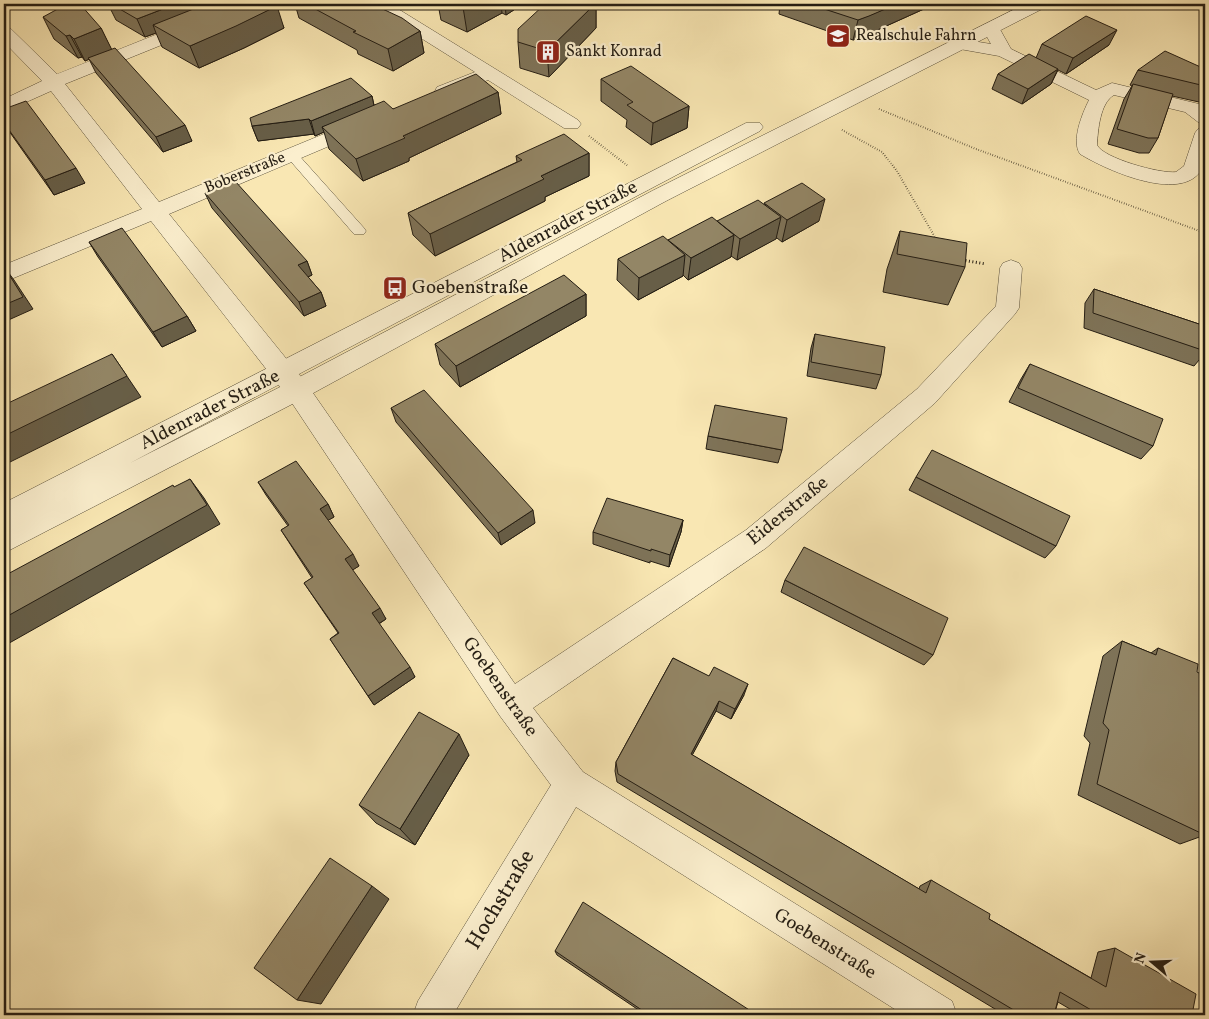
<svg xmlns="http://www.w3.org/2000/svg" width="1209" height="1019" viewBox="0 0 1209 1019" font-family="Vollkorn,serif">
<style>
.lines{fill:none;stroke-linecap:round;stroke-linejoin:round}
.service-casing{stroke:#59503b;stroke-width:1}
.minor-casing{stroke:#59503b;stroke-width:1}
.tertiary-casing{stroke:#59503b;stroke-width:1}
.path-far1{stroke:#241d13;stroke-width:2;stroke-dasharray:0.5 2;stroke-linecap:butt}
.path{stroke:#241d13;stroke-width:3;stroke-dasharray:1 2.5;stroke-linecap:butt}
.service{fill:#fbefce;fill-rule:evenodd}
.minor{fill:#fbefce;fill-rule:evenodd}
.tertiary{fill:#fbefce;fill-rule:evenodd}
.rail-casing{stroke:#241d13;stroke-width:4}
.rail{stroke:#fbefce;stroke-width:2.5;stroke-dasharray:8;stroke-linecap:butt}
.wall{fill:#7e7358;stroke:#241d13}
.shaded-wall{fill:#675e47;stroke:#241d13}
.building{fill:#938666;stroke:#241d13}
.labels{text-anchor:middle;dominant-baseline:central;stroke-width:4.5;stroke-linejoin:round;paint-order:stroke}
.far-poi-label{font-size:16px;fill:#241d13;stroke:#fbefce;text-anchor:start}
.far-street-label{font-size:16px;fill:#241d13;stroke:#fbefce}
.street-label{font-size:19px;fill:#241d13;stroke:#fbefce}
.poi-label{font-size:19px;fill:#241d13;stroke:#fbefce;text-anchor:start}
.near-street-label{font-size:22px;fill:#241d13;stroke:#fbefce}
</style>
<rect width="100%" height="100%" fill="#f9e7b3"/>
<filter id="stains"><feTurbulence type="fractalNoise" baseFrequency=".004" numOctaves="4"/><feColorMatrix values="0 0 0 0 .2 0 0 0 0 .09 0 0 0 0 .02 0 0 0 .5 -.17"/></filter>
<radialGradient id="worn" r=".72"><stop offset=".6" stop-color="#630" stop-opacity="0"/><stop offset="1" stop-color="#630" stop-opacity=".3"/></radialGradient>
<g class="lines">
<defs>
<path id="service" d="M291,150l4,1 69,77 2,3 -2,3h-10l-67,-77 -2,-3 2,-3z"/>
<path id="minor" d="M233,4h22l-2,4 -188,76 94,118 194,-80h14l3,4 -3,4 -198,84 137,169 209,301 231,-154 171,-141 79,-83 4,-38 3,-5 8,-3 8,3 3,5 -3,40 -4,6 -80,89 -169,145 -233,160 50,64 369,229 5,14h-53l-328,-208 -123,208h-40l5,-14 133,-216 -51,-69 -212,-319 -137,-176 -147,61v-17l138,-56 -91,-118 -47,21v-13l38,-18 -38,-39v-15l6,1 47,46z
M371,4h19l188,116 3,4 -3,4h-14l-76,-48 -37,15h-14l-2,-4 2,-4 38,-15 -102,-64z
M991,23l6,1 14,25 85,41 16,-7 87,21 6,5v15l-7,-2 -13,-10 -71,-17c-14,8 -16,35 -17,50 6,13 63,29 79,27l8,-6 11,-33 3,-4 7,-2c0,11 3,28 -1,38 -17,42 -98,5 -124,-11 -9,-13 2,-40 9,-54l-90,-44 -45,-8 -3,-4 3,-4 6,-1 31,5 -9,-16 3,-4z"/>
<path id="tertiary" d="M1025,4h21l-2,4 -378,193 -360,196 -302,156v-50l742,-380h14l3,4 -3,4 -630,332 158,-80 364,-192z"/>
</defs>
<use href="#service" class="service-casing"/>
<use href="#minor" class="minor-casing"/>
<use href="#tertiary" class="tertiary-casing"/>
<path class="path-far1" d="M879,109l97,40 229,84
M842,130l40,22 15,19 39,68
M589,136l39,30"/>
<path class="path" d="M962,260l24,4"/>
<use href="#service" class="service"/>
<use href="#minor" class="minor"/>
<use href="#tertiary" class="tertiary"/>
<defs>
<path id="rail" d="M4,10l16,-6"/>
</defs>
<use href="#rail" class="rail-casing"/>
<use href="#rail" class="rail"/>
</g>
<path class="wall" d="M108,4h165l11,24 -40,20 -45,20 -37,-21 -6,-14 -11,4 -29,-17z
M295,4h77l48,27 4,22 -31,18 -35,-17 -1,-4 -58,-32z
M438,4h85l-17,11 -4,-2 -35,19 -26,-12z
M545,4h51v24l-47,49 -29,-9 -2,-26z
M780,4h155l-71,32 -11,4 -74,-26z
M69,8l32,20 10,21 81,92 -29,11 -67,-79 -7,-14 -4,2 -3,-4 -4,1 -24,-19 -11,-22z
M1042,44l67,1 -43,29 -8,-4 -7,14 -29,20 -30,-15 6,-15 38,-16z
M1205,69v38l-6,-5 -27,-6 -14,42 -9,15h-10l-31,-9 16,-45 8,-13 -2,-1 8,-15z
M601,79l88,27 -2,22 -36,17 -25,-18 1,-7 -26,-19z
M498,92l3,22 -92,44v3l-46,20 -34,-32 -5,-17 -9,4 -1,-2 -56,7 -6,-15 120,-30 2,9 19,4z
M4,109l81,74 -31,12 -50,-71z
M589,153v23l-44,21v4l-110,55 -22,-21 -5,-22 109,-51 -1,-6z
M205,193l102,68 5,14 -4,2 13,15 5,14 -22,10 -92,-108z
M764,204l55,17 -37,21 -5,-4 -40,22 -6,-4v1l-43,23 -5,-5v1l-45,24 -21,-20 1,-21 50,-19z
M900,231l65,36 -17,38 -65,-13 4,-23z
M89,242l98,74 9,15 -34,16 -64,-90z
M1094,289l111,37v27l-11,13 -110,-38 1,-25z
M586,294v22l-126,71 -20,-22 -5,-21z
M815,334l66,41 -5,14 -69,-13 4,-28z
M1030,364l123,82 -12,13 -132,-57 12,-23z
M391,408l144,115 -34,22 -105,-123z
M708,436l74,14 -4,13 -72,-14z
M916,477l140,69 -11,12 -136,-68z
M258,482l70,22 6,13 -6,3 31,46 -7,4 34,49 -7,5 36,53 -41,28 -44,-66 8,-6 -34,-50 8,-5 -31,-48 7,-4 -22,-31z
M683,520l-2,12 -12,35 -19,-6v2l-57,-19v-12z
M785,580l148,75 -9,10 -143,-73z
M1122,641l29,12 7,-5 39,24 8,163 -25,9 -102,-49 12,-52 -6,-7 19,-80z
M673,658l71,37 -13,24 -15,-8 -24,44 227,134 1,-3 11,-6 58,39 102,59 7,-26 17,-4 77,67h-112l-22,-13 -4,13h-49l-388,-233 -2,-11 1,-9z
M469,755l-54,90 -39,-22 -17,-18z
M555,951l202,64h-111l-89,-60z"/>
<path class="shaded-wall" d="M176,4h54l-77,21 3,8 -11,4 -8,-18z
M470,4h31l1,9 -35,19 -4,-25z
M505,4h18l-17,11z
M595,4h1v24l-47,49 -2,-26z
M897,4h38l-71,32 -11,4 5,-20z
M277,6l7,22 -40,20 -45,20 -9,-22z
M101,28l11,22 -27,11 -11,-22z
M1117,30l-8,15 -43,29 7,-16z
M420,31l4,22 -31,18 -5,-22z
M70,35l12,22 -4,1 -12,-22z
M1058,69l-7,15 -29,20 6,-15z
M498,92l3,22 -92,44v3l-46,20 -7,-22 47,-23z
M372,96l3,15 -53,16 2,5 -9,4 -4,-15z
M689,106l-2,22 -36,17 2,-22z
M309,119l5,15 -56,7 -6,-15z
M185,125l7,16 -29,11 -7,-15z
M589,153v23l-44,21v4l-110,55 -5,-22 111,-58z
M76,168l9,15 -31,12 -9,-15z
M825,199l-6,22 -37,21 5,-22z
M781,217l-5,22 -39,21 3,-21z
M734,235l-3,22 -43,23 3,-22z
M685,255l-2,21 -45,24 1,-22z
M307,261l5,14 -9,4 -5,-14z
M5,268l9,12 19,29 -29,13z
M321,292l5,14 -22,10 -5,-14z
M586,294v22l-126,71 -4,-21z
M187,316l9,15 -34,16 -9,-15z
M112,354l29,43 -137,68v-29z
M190,479l14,19 16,26 -216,122v-28z
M328,504l6,13 -7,4 -7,-12z
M533,510l2,13 -34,22 -3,-12z
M683,520l-2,12 -12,35 1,-12z
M353,554l6,12 -8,5 -6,-12z
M380,608l6,11 -8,5 -6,-11z
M410,667l5,10 -41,28 -6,-9z
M748,684l-4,11 -13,24 4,-10z
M719,701l-3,10 -28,52 3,-9z
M459,734l10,21 -54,90 -15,-16z
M372,886l17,13 -68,105 -24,-4z"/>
<path class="building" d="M80,4l21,24 -27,11 -4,-4 -4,1 -23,-19 22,-12 4,3z
M111,4h65l-39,15z
M206,4h67l4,2 -41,20 -46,20 -37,-21z
M306,4h66l30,14 18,13 -32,18 -35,-17 3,-1z
M456,4h14l-7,3z
M545,4h50l-48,47 -29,-9v-13z
M809,4h88l-28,12 -11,4z
M1086,16l31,14 -44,28 -31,-14z
M115,48l70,77 -29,12 -68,-79z
M1165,51l40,18v17l-67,-16z
M1029,54l29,15 -30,20 -30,-15z
M631,66l58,40 -36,17 -26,-18 6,-3 -32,-23z
M476,74l22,18 -95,44 2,2 -49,21 -34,-32 62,-26 9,8z
M351,78l21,18 -61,25 -2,-2 -57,7 -2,-8z
M1133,84l40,10 -15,44h-10l-31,-9z
M26,101l50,67 -31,12 -41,-57v-14z
M564,134l25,19 -48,23 3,3 -114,55 -22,-21 114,-53 -6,-4z
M235,181l72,80 -9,4 23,27 -22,10 -94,-109z
M802,183l23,16 -38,21 -23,-17z
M758,200l23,17 -41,22 -23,-18z
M712,217l22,18 -43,23 -23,-18z
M122,228l65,88 -34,16 -64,-90z
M900,231l67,12 -2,24 -68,-13z
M663,236l22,19 -46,23 -21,-19z
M4,268h1l18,29 -19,8z
M564,275l22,19 -130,72 -21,-22z
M1094,289l111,37v25l-112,-38z
M815,334l70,13 -4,28 -70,-13z
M112,354l15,22 -123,60v-31z
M1030,364l133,55 -10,27 -135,-58z
M424,390l109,120 -35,23 -107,-125z
M715,405l72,13 -5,32 -74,-14z
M932,450l138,66 -14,30 -140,-69z
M296,461l32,43 -8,5 33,45 -8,5 35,49 -8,5 38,54 -42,29 -38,-57 9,-6 -35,-50 9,-6 -32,-47 8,-5 -31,-43z
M190,479l17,26 -203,113v-42l169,-91 1,2z
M607,498l76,22 -13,35 -19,-6v2l-58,-19z
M804,547l144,71 -15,37 -148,-75z
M1122,641l34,14 2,-7 40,16 -1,8 8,4v159l-108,-51 12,-54 -6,-7z
M673,658l36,18 5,-9 34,17 -13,25 -16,-8 -28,53 235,139 5,-13 59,34 -1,5 117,68 9,-39 81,46 -4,21h-92l-40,-23 -6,23h-32l-404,-241 -2,-12z
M419,712l40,22 -59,95 -41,-24z
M330,858l42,28 -75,114 -43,-32z
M583,902l174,113h-108l-94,-64z"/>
<defs>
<symbol id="school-square" viewBox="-11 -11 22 22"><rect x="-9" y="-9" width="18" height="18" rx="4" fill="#8f2418" stroke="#fbefce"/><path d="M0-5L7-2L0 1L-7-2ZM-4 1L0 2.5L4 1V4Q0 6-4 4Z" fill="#fff"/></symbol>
<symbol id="building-square" viewBox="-11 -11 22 22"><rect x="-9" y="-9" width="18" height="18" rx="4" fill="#8f2418" stroke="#fbefce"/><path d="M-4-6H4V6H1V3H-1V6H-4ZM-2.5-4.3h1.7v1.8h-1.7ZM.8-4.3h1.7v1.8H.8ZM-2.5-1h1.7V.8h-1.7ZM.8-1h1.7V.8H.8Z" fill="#fff"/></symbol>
<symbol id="bus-square" viewBox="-11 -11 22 22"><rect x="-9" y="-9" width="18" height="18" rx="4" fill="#8f2418" stroke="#fbefce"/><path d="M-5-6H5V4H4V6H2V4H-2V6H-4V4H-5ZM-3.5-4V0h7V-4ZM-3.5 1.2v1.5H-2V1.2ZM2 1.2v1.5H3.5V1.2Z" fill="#fff"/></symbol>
</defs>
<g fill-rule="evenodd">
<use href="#school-square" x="824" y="22" width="28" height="28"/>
<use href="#building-square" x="534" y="38" width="28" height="28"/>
<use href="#bus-square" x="381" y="274" width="28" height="28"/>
</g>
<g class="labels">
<g class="far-poi-label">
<text x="856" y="36">Realschule Fahrn</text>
<text x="566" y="52">Sankt Konrad</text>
</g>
<g class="far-street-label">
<text transform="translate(245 173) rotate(-22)">Boberstraße</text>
</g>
<g class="street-label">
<text transform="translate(568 222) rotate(-28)">Aldenrader Straße</text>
<text transform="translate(210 410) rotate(-27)">Aldenrader Straße</text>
<text transform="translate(788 511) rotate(-39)">Eiderstraße</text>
<text transform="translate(500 687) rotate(55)">Goebenstraße</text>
<text transform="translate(825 944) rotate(32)">Goebenstraße</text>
</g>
<g class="poi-label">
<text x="412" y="288">Goebenstraße</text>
</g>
<g class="near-street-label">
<text transform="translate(501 900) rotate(-59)">Hochstraße</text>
</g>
</g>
<rect width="1209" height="1019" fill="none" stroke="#f9e7b3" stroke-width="20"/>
<rect x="5" y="5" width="1199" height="1009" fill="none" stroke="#241d13" stroke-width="2.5"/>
<rect x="10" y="10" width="1189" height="999" fill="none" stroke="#241d13"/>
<g transform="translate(1152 962) rotate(289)" stroke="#fbefce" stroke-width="4" paint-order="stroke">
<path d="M0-4L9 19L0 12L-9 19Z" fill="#241d13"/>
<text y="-8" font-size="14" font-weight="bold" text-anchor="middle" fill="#241d13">N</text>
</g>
<rect width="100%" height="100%" filter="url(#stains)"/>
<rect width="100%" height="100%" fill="url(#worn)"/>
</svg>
